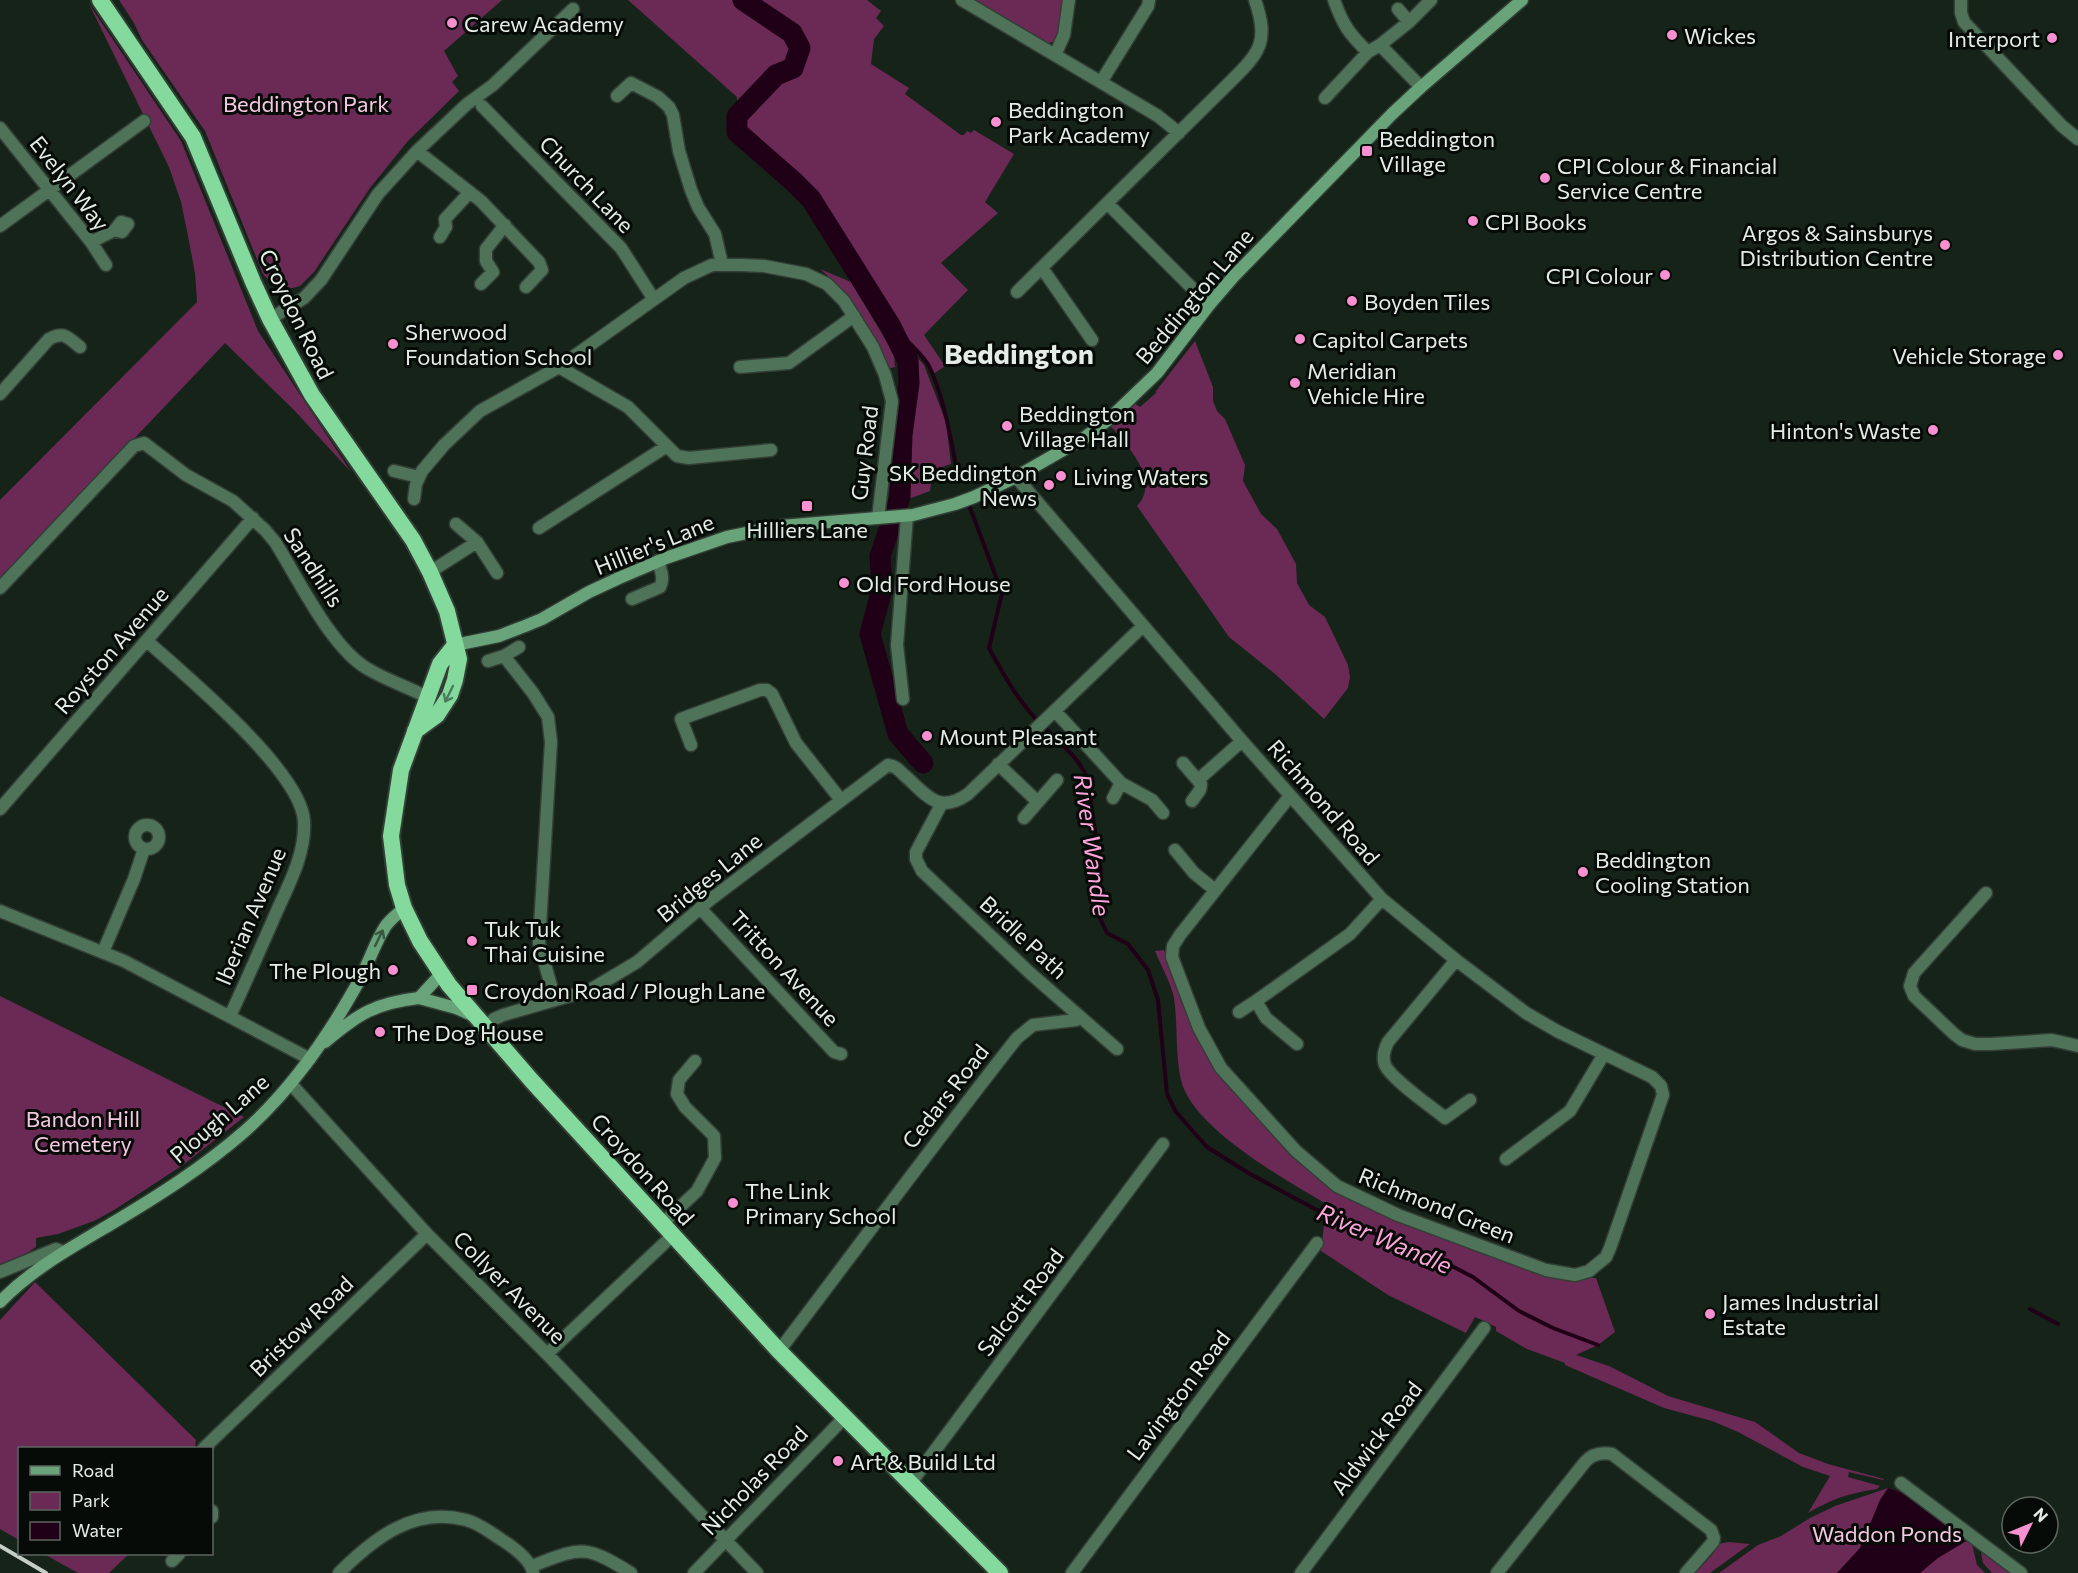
<svg xmlns="http://www.w3.org/2000/svg" width="2078" height="1573" viewBox="0 0 2078 1573" font-family="Commissioner,sans-serif">
<style>
.green{fill:#6b2955}
.water{fill:#200016}
.lines{fill:none;stroke-linecap:round;stroke-linejoin:round}
.stream{stroke:#200016;stroke-width:4}
.river{stroke:#200016;stroke-width:21}
.minor-casing{stroke:#333f36;stroke-width:15}
.secondary-casing{stroke:#333f36;stroke-width:15}
.trunk-casing{stroke:#333f36;stroke-width:20}
.minor{stroke:#4f7359;stroke-width:12}
.secondary{stroke:#68a379;stroke-width:12}
.trunk{stroke:#84d99d;stroke-width:16}
.rail{stroke:#c4cec6;stroke-width:4}
.oneway{stroke:#4b7c5a}
.oneway2{stroke:#375740}
.poi-dot{fill:#f690d1;stroke:#060b07;stroke-width:2}
.labels{text-anchor:middle;dominant-baseline:central;stroke-width:6;stroke-linejoin:round;paint-order:stroke}
.poi-label{font-size:22px;fill:#e3ece5;stroke:#060b07;text-anchor:start}
.park-label{font-size:22px;fill:#f6c7e2;stroke:#060b07}
.street-label{font-size:22px;fill:#e3ece5;stroke:#060b07}
.water-label{font-size:24px;font-style:italic;fill:#ffa4dc;stroke:#060b07}
.district-label{font-size:28px;font-weight:bold;fill:#e3ece5;stroke:#060b07}
</style>
<rect width="100%" height="100%" fill="#162319"/>
<path class="green" d="M119,0h383l-58,51 14,25 -6,6 7,9 -51,50 -38,47 -56,84 -14,14 -15,4 -13,-6 -9,-10 -58,-143 -63,-91 -8,-17z
M628,0h239l14,11 -5,7 8,8 -10,13 -3,25 38,24 -4,6 56,41h3l3,-4 4,2 3,-3 40,24 -29,48 13,11 -57,50 27,27 -44,45 21,31 -10,7 -28,-32 -17,-16 -79,-126 -17,-17 -57,-50v-35z
M972,0h93l-5,34 -5,7 -9,3z
M89,4l92,137 77,190 93,141 -58,-63 -68,-66 -225,237v-80l197,-198 -2,-29 -8,-42 -6,-29 -12,-35z
M820,269l31,13 43,72 1,13 -7,2c-15,-40 -36,-73 -68,-100z
M1195,341l18,46v14l4,10 8,8 20,46 -2,16 18,33 16,15 19,35 1,19 12,22 16,12 23,48 2,12 -2,11 -24,31 -50,-46 -45,-36 -92,-131c24,-26 -9,-59 -26,-80l23,-23 6,4 16,-14v-2z
M907,346l17,19 22,57 5,42c-16,5 -19,12 -21,27l-24,9 1,-77 9,-55z
M1164,950l33,86 142,154 226,88h31l19,54 -17,13 -22,10 33,11 59,30 87,26 44,31 29,11 56,15 -1,1 -34,-8 -1,5 32,9 -3,3c-30,5 -43,9 -69,24l22,-37 -27,-9 -65,-35 -26,-11 -48,-13 -99,-43v-2l-38,-14 -31,-18v-4l-21,-10 -9,16 -78,-38 -67,-44 3,-26 9,-17c-42,-25 -141,-79 -152,-128 -6,-26 -3,-55 -7,-82 -3,-15 -13,-32 -19,-47z
M0,996l244,121 -61,48 -69,45 -20,11 -36,13 -22,4v9l-9,6 -27,11z
M35,1282l161,158 -1,8h-175l-1,92 -19,-11v-209z
M1888,1488l15,5 65,47 4,4 5,21 8,8h-266l39,-28 23,-9 29,-18 25,-12z
M1729,1542l21,2 -40,29h-15l18,-19 4,-10z
M1981,1552l28,21h-17l-9,-10z
M44,1554h85l-20,19h-31z"/>
<path class="water" d="M1888,1488l15,5 65,47 -30,18 -18,15h-83l23,-25 20,-48z"/>
<g class="lines">
<path class="stream" d="M890,325c13,12 30,26 39,41 13,27 21,66 26,95
M969,505l33,88 -13,55c13,24 27,49 46,70 17,19 41,35 52,59l14,94 -5,36 2,7 9,19 21,11 20,26 10,30 9,94 9,18 31,35 43,27 65,35 127,52 31,16 46,34 34,17 45,17
M2030,1309l28,15"/>
<path class="river" d="M743,0l49,33 8,15 -7,20 -17,7 -39,41v16l57,50 17,17 79,126 18,36 1,22 -7,52 -2,62 -20,59 2,33 -12,45 28,100 25,29"/>
<defs>
<path id="minor" d="M962,0l196,116 21,17
M1334,0c9,25 15,34 34,52
M1961,0v13l3,9 98,104 16,13
M1398,9l11,13 -29,23 41,42
M1409,22l22,-22
M1055,55l9,-20 5,-35
M1101,82l47,-76 1,-6
M617,96l14,-13 27,14 11,10 4,8 6,36 12,39 7,17 17,27 7,30
M1325,98l43,-46 12,-7
M482,106l139,142 32,50
M0,128l91,114 15,23
M417,151l64,50 58,61 3,8 -16,17
M1108,204l101,101
M0,226l144,-105
M440,237l6,-10 -1,-8 25,-27
M91,242l24,-12 7,2 6,-8 -7,-2 -6,8
M1042,268l50,72
M481,284l12,-12 -7,-11v-12l19,-24
M1017,292l212,-209c30,-30 41,-40 26,-83
M270,319l34,-21 17,-18 57,-86 39,-43 50,-47 26,-19 80,-76
M559,367l69,40 49,49 12,2 82,-8
M740,367l49,-4 65,-47
M0,394l49,-55c16,-8 18,-2 31,8
M394,471l25,6
M1016,477l226,264 140,158 74,61 70,53 31,18 95,46 9,9 2,9 -53,153 -4,9 -17,14 -14,4 -29,-5 -148,-55 -61,-29 -41,-35 -75,-83 -22,-40 -27,-71 1,-11 7,-11 110,-139
M414,499l2,-15 6,-13 22,-26 36,-34 79,-44 125,-89 28,-13h29l23,1 42,8 21,10 17,17 29,46 12,28 7,26 -14,117
M456,524l21,18 20,31
M539,528l128,-82
M430,572l47,-30
M0,588l134,-142 10,-3 42,32 47,26 32,29 10,12c23,36 56,106 93,127 18,11 40,18 59,28
M632,599l28,-12c5,-9 0,-18 -2,-26
M147,641c39,35 154,130 157,180 2,35 -18,68 -31,99 -14,32 -28,64 -43,96
M504,656l29,37 15,24 3,25 -12,201 16,57
M488,661l16,-5 15,-9
M903,699l-6,-54 10,-129
M1055,711l66,72 31,17 11,13
M691,745l-10,-26 79,-29h7l5,4 24,49 45,57
M1183,763l18,21 -1,6 -8,11
M998,764l40,38
M1198,780l44,-39
M1113,798l8,-15
M942,803l-26,49v7l6,12 108,102 87,76
M0,809l253,-291
M1024,818l33,-38
M135 837a12 12 0 1 1 24 0a12 12 0 1 1-24 0Z
M1175,850l19,23 21,17
M1986,893l-72,80 -4,13 4,10 40,38 8,6 13,4h16l61,-4 26,6
M700,908l134,144 7,2
M0,911l124,50 186,98
M103,952l31,-73 10,-30
M1456,960l-68,82c-4,8 -6,15 -3,23 6,14 47,42 60,53l25,-18
M1239,1012l17,-11
M485,1027l9,-8 9,-4 87,-25 47,-28 74,-63 177,-134c8,1 11,5 16,10 23,20 34,40 64,19l175,-168
M1297,1044l-31,-26 -10,-17 94,-67 32,-35
M291,1084l136,150 120,120 210,219
M1506,1159l64,-48 34,-57
M663,1223l34,-32 18,-33 -1,-22 -29,-29 -8,-13 2,-14 16,-19
M0,1272l56,-23 7,3
M779,1351c79,-104 157,-210 238,-313l16,-13 43,-5 4,-3
M547,1354l126,-119
M204,1448l223,-214
M1901,1483l120,90
M910,1484l253,-340
M212,1511v6
M172,1561l7,-7
M532,1566c50,-19 52,-22 99,7
M339,1573c34,-34 75,-67 127,-53 13,3 25,13 36,20 11,7 29,20 31,33
M694,1573l151,-156
M1072,1573l245,-330
M1301,1573l183,-245
M1497,1573l88,-111c7,-8 16,-10 27,-8l99,76 3,8 -1,4 -27,31"/>
<path id="secondary" d="M455,645l44,-9 26,-10 17,-7 47,-27 30,-14 47,-20 61,-21 54,-11 132,-11 42,-11 19,-7 42,-20 68,-39 25,-19 48,-46 52,-68 25,-29 158,-162 29,-27 101,-87
M419,998l37,10 16,7
M325,1042c33,-28 50,-39 94,-44l22,-24
M0,1302c32,-33 72,-55 111,-78 47,-28 93,-57 134,-93 46,-41 80,-90 110,-143 12,-19 18,-42 30,-61 5,-8 13,-13 19,-19"/>
<path id="trunk" d="M100,0l93,137 60,145 17,37 42,76 101,145 17,32 17,39 12,48 -4,21 -5,15 -13,20 -22,16
M455,645l-15,19 -39,106 -10,66 6,49 7,23 16,33 29,44 83,96 247,270 221,222"/>
</defs>
<use href="#minor" class="minor-casing"/>
<use href="#secondary" class="secondary-casing"/>
<use href="#trunk" class="trunk-casing"/>
<use href="#minor" class="minor"/>
<use href="#secondary" class="secondary"/>
<use href="#trunk" class="trunk"/>
<path class="rail" d="M0,1546l46,27"/>
</g>
<defs><path id="oneway-shaft" d="M-6 0H5M1.5-3L5.5 0L1.5 3" fill="none" stroke-width="1.6" stroke-linecap="round" stroke-linejoin="round" transform="scale(1.5)"/></defs>
<use class="oneway" href="#oneway-shaft" transform="translate(449 694) rotate(116)"/>
<use class="oneway2" href="#oneway-shaft" transform="translate(379 938) rotate(-64)"/>
<g class="poi-dot">
<circle cx="452" cy="23" r="6"/>
<circle cx="1672" cy="35" r="6"/>
<circle cx="2052" cy="38" r="6"/>
<circle cx="996" cy="122" r="6"/>
<rect x="1361" y="145" width="12" height="12" rx="3"/>
<circle cx="1545" cy="178" r="6"/>
<circle cx="1473" cy="221" r="6"/>
<circle cx="1945" cy="245" r="6"/>
<circle cx="1665" cy="275" r="6"/>
<circle cx="1352" cy="301" r="6"/>
<circle cx="1300" cy="339" r="6"/>
<circle cx="393" cy="344" r="6"/>
<circle cx="2058" cy="355" r="6"/>
<circle cx="1295" cy="383" r="6"/>
<circle cx="1007" cy="426" r="6"/>
<circle cx="1933" cy="430" r="6"/>
<circle cx="1061" cy="476" r="6"/>
<circle cx="1049" cy="485" r="6"/>
<rect x="801" y="500" width="12" height="12" rx="3"/>
<circle cx="844" cy="583" r="6"/>
<circle cx="927" cy="736" r="6"/>
<circle cx="1583" cy="872" r="6"/>
<circle cx="472" cy="941" r="6"/>
<circle cx="393" cy="970" r="6"/>
<rect x="466" y="984" width="12" height="12" rx="3"/>
<circle cx="380" cy="1032" r="6"/>
<circle cx="733" cy="1203" r="6"/>
<circle cx="1710" cy="1314" r="6"/>
<circle cx="838" cy="1461" r="6"/>
</g>
<g class="labels">
<g class="poi-label">
<text x="464" y="23">Carew Academy</text>
<text x="1684" y="35">Wickes</text>
<text x="2040" y="38" text-anchor="end">Interport</text>
<text x="1008" y="109">Beddington<tspan x="1008" dy="25">Park Academy</tspan></text>
<text x="1379" y="138">Beddington<tspan x="1379" dy="25">Village</tspan></text>
<text x="1557" y="165">CPI Colour &amp; Financial<tspan x="1557" dy="25">Service Centre</tspan></text>
<text x="1485" y="221">CPI Books</text>
<text x="1933" y="232" text-anchor="end">Argos &amp; Sainsburys<tspan x="1933" dy="25">Distribution Centre</tspan></text>
<text x="1653" y="275" text-anchor="end">CPI Colour</text>
<text x="1364" y="301">Boyden Tiles</text>
<text x="405" y="331">Sherwood<tspan x="405" dy="25">Foundation School</tspan></text>
<text x="1312" y="339">Capitol Carpets</text>
<text x="2046" y="355" text-anchor="end">Vehicle Storage</text>
<text x="1307" y="370">Meridian<tspan x="1307" dy="25">Vehicle Hire</tspan></text>
<text x="1019" y="413">Beddington<tspan x="1019" dy="25">Village Hall</tspan></text>
<text x="1921" y="430" text-anchor="end">Hinton's Waste</text>
<text x="1037" y="472" text-anchor="end">SK Beddington<tspan x="1037" dy="25">News</tspan></text>
<text x="1073" y="476">Living Waters</text>
<text x="807" y="529" text-anchor="middle">Hilliers Lane</text>
<text x="856" y="583">Old Ford House</text>
<text x="939" y="736">Mount Pleasant</text>
<text x="1595" y="859">Beddington<tspan x="1595" dy="25">Cooling Station</tspan></text>
<text x="484" y="928">Tuk Tuk<tspan x="484" dy="25">Thai Cuisine</tspan></text>
<text x="381" y="970" text-anchor="end">The Plough</text>
<text x="484" y="990">Croydon Road / Plough Lane</text>
<text x="392" y="1032">The Dog House</text>
<text x="745" y="1190">The Link<tspan x="745" dy="25">Primary School</tspan></text>
<text x="1722" y="1301">James Industrial<tspan x="1722" dy="25">Estate</tspan></text>
<text x="850" y="1461">Art &amp; Build Ltd</text>
</g>
<g class="park-label">
<text x="306" y="103">Beddington Park</text>
<text x="83" y="1118">Bandon Hill<tspan x="83" dy="25">Cemetery</tspan></text>
<text x="1887" y="1533">Waddon Ponds</text>
</g>
<g class="street-label">
<text transform="translate(70 183) rotate(52)">Evelyn Way</text>
<text transform="translate(587 184) rotate(46)">Church Lane</text>
<text transform="translate(1194 296) rotate(-50)">Beddington Lane</text>
<text transform="translate(297 314) rotate(64)">Croydon Road</text>
<text transform="translate(864 453) rotate(-83)">Guy Road</text>
<text transform="translate(654 544) rotate(-22)">Hillier's Lane</text>
<text transform="translate(314 567) rotate(57)">Sandhills</text>
<text transform="translate(111 650) rotate(-49)">Royston Avenue</text>
<text transform="translate(1324 802) rotate(49)">Richmond Road</text>
<text transform="translate(709 877) rotate(-39)">Bridges Lane</text>
<text transform="translate(250 916) rotate(-67)">Iberian Avenue</text>
<text transform="translate(1024 937) rotate(43)">Bridle Path</text>
<text transform="translate(785 968) rotate(47)">Tritton Avenue</text>
<text transform="translate(945 1096) rotate(-52)">Cedars Road</text>
<text transform="translate(219 1118) rotate(-41)">Plough Lane</text>
<text transform="translate(643 1169) rotate(48)">Croydon Road</text>
<text transform="translate(1437 1205) rotate(22)">Richmond Green</text>
<text transform="translate(510 1287) rotate(45)">Collyer Avenue</text>
<text transform="translate(1020 1302) rotate(-53)">Salcott Road</text>
<text transform="translate(301 1326) rotate(-44)">Bristow Road</text>
<text transform="translate(1178 1395) rotate(-53)">Lavington Road</text>
<text transform="translate(1376 1438) rotate(-53)">Aldwick Road</text>
<text transform="translate(754 1480) rotate(-46)">Nicholas Road</text>
</g>
<g class="water-label">
<text transform="translate(1093 845) rotate(82)">River Wandle</text>
<text transform="translate(1385 1238) rotate(23)">River Wandle</text>
</g>
<g class="district-label">
<text x="1019" y="353">Beddington</text>
</g>
</g>
<rect x="18" y="1447" width="195" height="108" fill="#060b07" stroke="#5e6560" stroke-width="1.5"/>
<rect x="30" y="1466" width="30" height="9" fill="#68a379" stroke="#5e6560" stroke-width="1.5"/>
<text x="72" y="1477" font-size="18" fill="#e3ece5">Road</text>
<rect x="30" y="1492" width="30" height="18" fill="#6b2955" stroke="#5e6560" stroke-width="1.5"/>
<text x="72" y="1507" font-size="18" fill="#e3ece5">Park</text>
<rect x="30" y="1522" width="30" height="18" fill="#200016" stroke="#5e6560" stroke-width="1.5"/>
<text x="72" y="1537" font-size="18" fill="#e3ece5">Water</text>
<g transform="translate(2030 1525) rotate(47)"><circle r="28" fill="#060b07" stroke="#5e6560" stroke-width="1.5"/>
<path d="M0-4.5L10 22L0 15L-10 22Z" fill="#f690d1"/>
<text y="-9" font-size="16" font-weight="bold" text-anchor="middle" fill="#e3ece5">N</text>
</g>
</svg>
